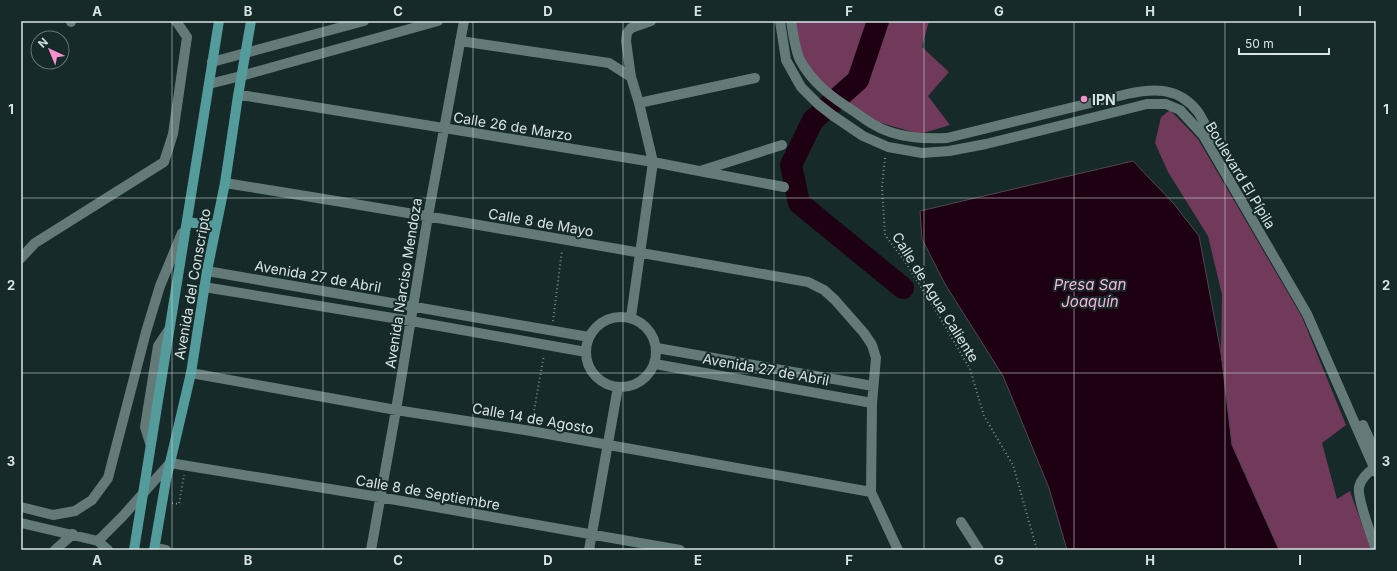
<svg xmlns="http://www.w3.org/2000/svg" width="1397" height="571" viewBox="0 0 1397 571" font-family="Inter,sans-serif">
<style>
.forest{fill:#71395a}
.water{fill:#1d0012;stroke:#554451}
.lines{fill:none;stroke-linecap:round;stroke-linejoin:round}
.river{stroke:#1d0012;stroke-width:22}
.path{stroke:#7a8b8a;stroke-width:2;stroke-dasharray:1 3;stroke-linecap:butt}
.minor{stroke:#637a79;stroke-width:10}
.major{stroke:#539c9b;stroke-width:10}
.grid{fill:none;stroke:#d8e4e3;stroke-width:1;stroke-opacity:0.55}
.poi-dot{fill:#f790cd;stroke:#152a29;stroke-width:1.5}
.labels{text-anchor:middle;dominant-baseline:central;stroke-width:4;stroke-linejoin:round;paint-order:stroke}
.poi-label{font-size:14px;font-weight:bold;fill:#d8e4e3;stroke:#152a29;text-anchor:start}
.street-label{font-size:14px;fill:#d8e4e3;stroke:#152a29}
.water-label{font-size:15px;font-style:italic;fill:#fbb3db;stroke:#152a29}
.neatline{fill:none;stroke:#d8e4e3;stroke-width:1.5}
.grid-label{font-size:13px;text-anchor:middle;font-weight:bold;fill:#d8e4e3}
</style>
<rect width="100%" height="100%" fill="#152a29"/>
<path class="forest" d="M795,21h134l-7,26 27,25 -21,24 22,29 -30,9 -46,-13 -53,-38 -13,-16 -8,-16z
M1170,110l28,29 104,178 44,108 -24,18 15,56 13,-8 21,59h-92l-47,-105 -11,-92 1,-58 -14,-59 -40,-64 -13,-29 6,-26z"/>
<path class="water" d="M1133,161l41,43 25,32 22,117 11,92 47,105h-212l-18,-62 -46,-112 -58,-92 -23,-45 -2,-28z"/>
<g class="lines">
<path class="river" d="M878,21l-20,59 -45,40 -22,45 8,38 104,85"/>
<path class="path" d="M885,158l-3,29 3,48 19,25 35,56 31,53 14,47 29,49 24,85
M553,321l9,-71
M532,422l12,-67
M172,503l7,1 5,-29"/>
<path class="minor" d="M780,21l6,39 15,27 17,17 14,11 31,21 25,11 34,6 27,-2 37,-7 161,-40h19l14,6 23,25 104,179 69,158
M791,21c2,11 4,29 9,39 13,24 33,38 55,52 11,8 22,16 35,20 18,6 38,7 57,6l180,-44c27,-6 52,-7 71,18 6,9 10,19 15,28
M71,22v-1
M460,41l149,22 22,14
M212,62l152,-41
M209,84l32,-8 197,-55
M238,96h9l406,66 46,9 85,16
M639,103l116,-25
M700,171l82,-26
M225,183c195,31 389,65 583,99l16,8 11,10 29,33 8,12 4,13 -4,45 -1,89 27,58
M21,258l14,-15 129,-81 9,-28 14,-97 -11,-16
M207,271l382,66
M204,287l207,34 175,31
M586 352a35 35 0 1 1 70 0a35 35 0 1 1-70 0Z
M631,317l22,-155 -14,-59 -8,-26 -5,-36 1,-8 4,-5 20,-7
M657,348l216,38
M655,364l217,39
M191,373l205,37 135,21 340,61
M1363,425l13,29
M150,443l-5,-16 13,-81 10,-15
M1374,468c-7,5 -13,11 -15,19 -2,12 13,50 17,63
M21,507l32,8 22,-4 17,-11 16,-22 38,-146 14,-46 22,-53
M961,522l18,28
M21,523l77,18 10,9
M98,541l25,-25 47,-53 209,34 301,53
M155,548l11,2
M55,550l18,-16
M371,550l25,-140 32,-194 36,-195
M589,550l29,-163"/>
<path class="major" d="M187,222l29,4
M134,550c27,-177 56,-353 85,-529
M154,550l12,-70 25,-107 16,-102 18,-88 13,-87 13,-75"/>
</g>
<path class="grid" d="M172,21v529M323,21v529M473,21v529M623,21v529M774,21v529M924,21v529M1074,21v529M1225,21v529M21,198h1355M21,373h1355"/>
<circle class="poi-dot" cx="1084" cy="99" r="4"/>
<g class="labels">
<g class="poi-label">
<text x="1092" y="99">IPN</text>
</g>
<g class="street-label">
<text transform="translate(513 126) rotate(9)">Calle 26 de Marzo</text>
<text transform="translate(1241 175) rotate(59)">Boulevard El Pípila</text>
<text transform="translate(541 222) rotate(10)">Calle 8 de Mayo</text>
<text transform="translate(318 276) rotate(10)">Avenida 27 de Abril</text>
<text transform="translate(403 283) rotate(-81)">Avenida Narciso Mendoza</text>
<text transform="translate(192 284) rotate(-80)">Avenida del Conscripto</text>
<text transform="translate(936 297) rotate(58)">Calle de Agua Caliente</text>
<text transform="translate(766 369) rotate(10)">Avenida 27 de Abril</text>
<text transform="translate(533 418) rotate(10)">Calle 14 de Agosto</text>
<text transform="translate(428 492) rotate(10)">Calle 8 de Septiembre</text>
</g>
<g class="water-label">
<text x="1090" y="284">Presa San<tspan x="1090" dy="17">Joaquín</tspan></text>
</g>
</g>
<rect width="1397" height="571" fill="none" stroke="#152a29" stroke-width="44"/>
<g transform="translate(50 50) rotate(316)"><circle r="19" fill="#152a29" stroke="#637473"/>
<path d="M0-3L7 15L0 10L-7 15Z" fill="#f790cd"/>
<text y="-6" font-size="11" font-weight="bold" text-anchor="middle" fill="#d8e4e3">N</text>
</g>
<path d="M1239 48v6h90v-6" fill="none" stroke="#d8e4e3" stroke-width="2"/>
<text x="1245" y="48" font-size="12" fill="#d8e4e3" stroke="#152a29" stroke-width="3" paint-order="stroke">50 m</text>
<rect x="22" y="22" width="1353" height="527" class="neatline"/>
<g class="grid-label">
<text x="97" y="16">A</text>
<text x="248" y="16">B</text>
<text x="398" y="16">C</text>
<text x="548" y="16">D</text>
<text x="698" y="16">E</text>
<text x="849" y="16">F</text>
<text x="999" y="16">G</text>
<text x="1150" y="16">H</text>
<text x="1300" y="16">I</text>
<text x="11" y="114">1</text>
<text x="1386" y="114">1</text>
<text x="11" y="290">2</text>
<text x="1386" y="290">2</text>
<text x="11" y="466">3</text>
<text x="1386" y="466">3</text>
<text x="97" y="565">A</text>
<text x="248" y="565">B</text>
<text x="398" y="565">C</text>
<text x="548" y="565">D</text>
<text x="698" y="565">E</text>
<text x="849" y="565">F</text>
<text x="999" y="565">G</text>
<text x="1150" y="565">H</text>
<text x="1300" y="565">I</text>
</g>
</svg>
